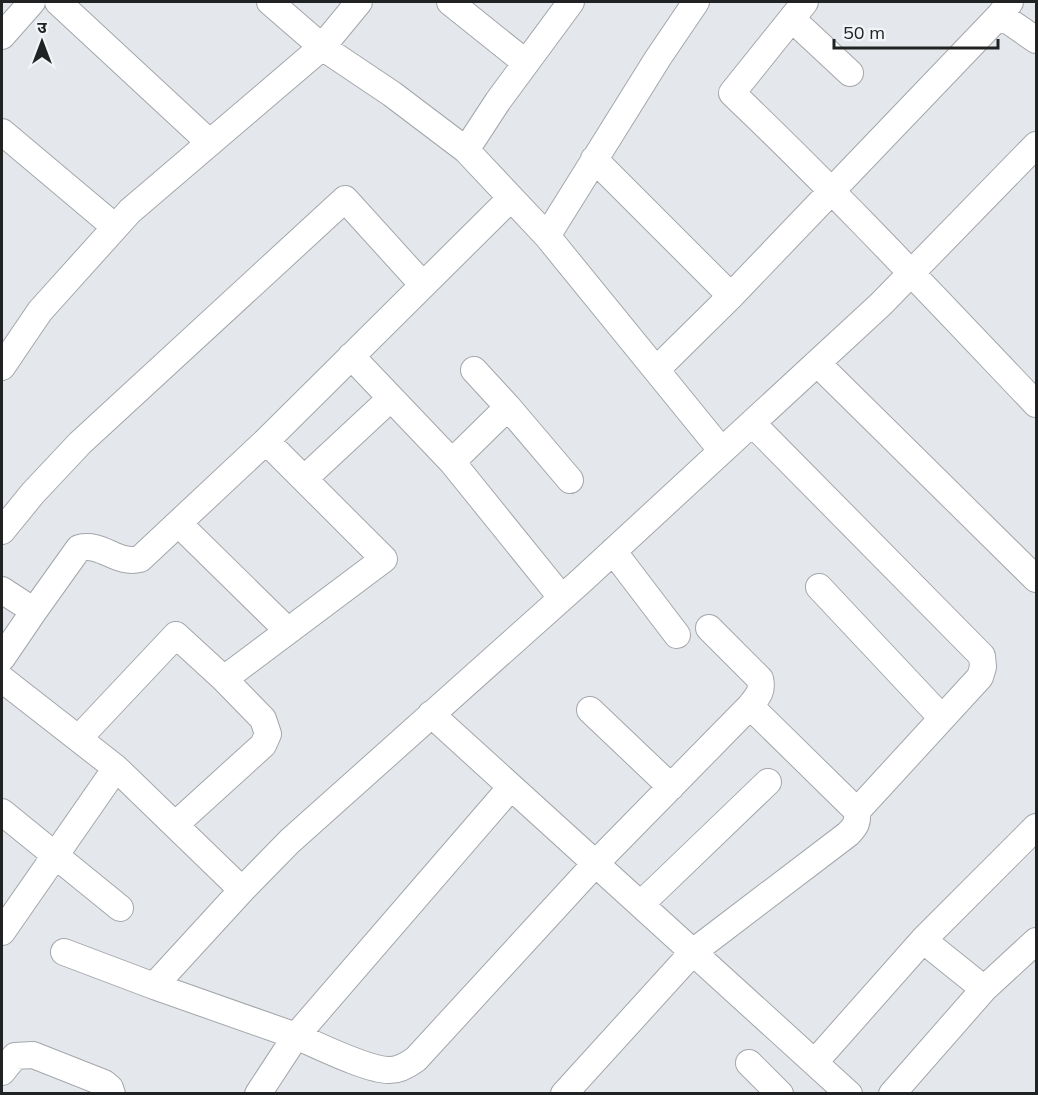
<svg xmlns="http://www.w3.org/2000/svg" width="1038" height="1095" viewBox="0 0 1038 1095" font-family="Mulish,'Noto Sans Devanagari',sans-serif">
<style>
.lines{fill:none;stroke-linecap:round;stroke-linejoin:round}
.minor-casing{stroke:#a3a6aa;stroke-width:28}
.minor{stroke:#fff;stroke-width:26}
</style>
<rect width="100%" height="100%" fill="#e4e7eb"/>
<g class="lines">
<defs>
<path id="minor" d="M58,2l152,141
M359,2l-37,45 70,47 74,56 81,86 175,215
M450,2l76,61
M805,2l-73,91c105,100 204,206 304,311
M1000,15l36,25
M792,19l58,54
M2,36l30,-34
M2,132l113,95
M466,150l32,-49 73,-99
M594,159l137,137 269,-281 10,-13
M547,236l111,-178 38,-56
M351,356l101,106
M817,363l219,216
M2,367l38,-56 90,-100 192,-164 -52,-45
M474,370l34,37 -56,55 109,135
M656,370l75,-74
M508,407l62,73
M752,423l230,233 1,11 -3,10 -123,134
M304,479l87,-81
M179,524l108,106
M2,531l31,-38 47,-50 265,-244 78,86
M613,551l64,84
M819,587l123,131
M2,590l32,21 -32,47
M34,611l45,-63c24,-6 37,17 61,11l126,-118 245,-243
M2,679l114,89
M224,679l160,-120 -118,-118
M590,710l81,77
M431,714l418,380
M79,738l97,-103 48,44 39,40 5,15 -5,11 -88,80
M511,787l-215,249c21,9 73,35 94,34 10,0 18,-5 26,-11l180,-196 154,-157
M2,812l118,96
M641,904l127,-122
M2,932l114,-164 126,122
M923,940l61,49
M64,952l90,34
M815,1062l108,-122 113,-113
M749,1063l31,31
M2,1072l13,-16 18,-1 71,28 6,5 2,6
M258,1094l38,-58 -142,-50 88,-96 48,-49 291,-260 300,-277 155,-159
M564,1094l129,-142 155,-118c8,-8 10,-12 9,-23l-107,-105c8,-10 13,-15 10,-27l-51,-51
M892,1094l92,-105 52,-48"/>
</defs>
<use href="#minor" class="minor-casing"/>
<use href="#minor" class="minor"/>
</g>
<rect width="1038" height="1095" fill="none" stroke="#212223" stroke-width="6"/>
<g transform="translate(42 42)" stroke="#f1f5f8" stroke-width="4.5" paint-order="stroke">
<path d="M0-4.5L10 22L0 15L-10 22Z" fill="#212223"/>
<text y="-9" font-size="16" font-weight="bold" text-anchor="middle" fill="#212223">उ</text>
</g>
<path d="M834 39v9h164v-9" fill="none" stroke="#212223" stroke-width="3"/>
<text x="843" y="39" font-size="18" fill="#212223" stroke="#f1f5f8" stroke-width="4.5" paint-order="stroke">50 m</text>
</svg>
